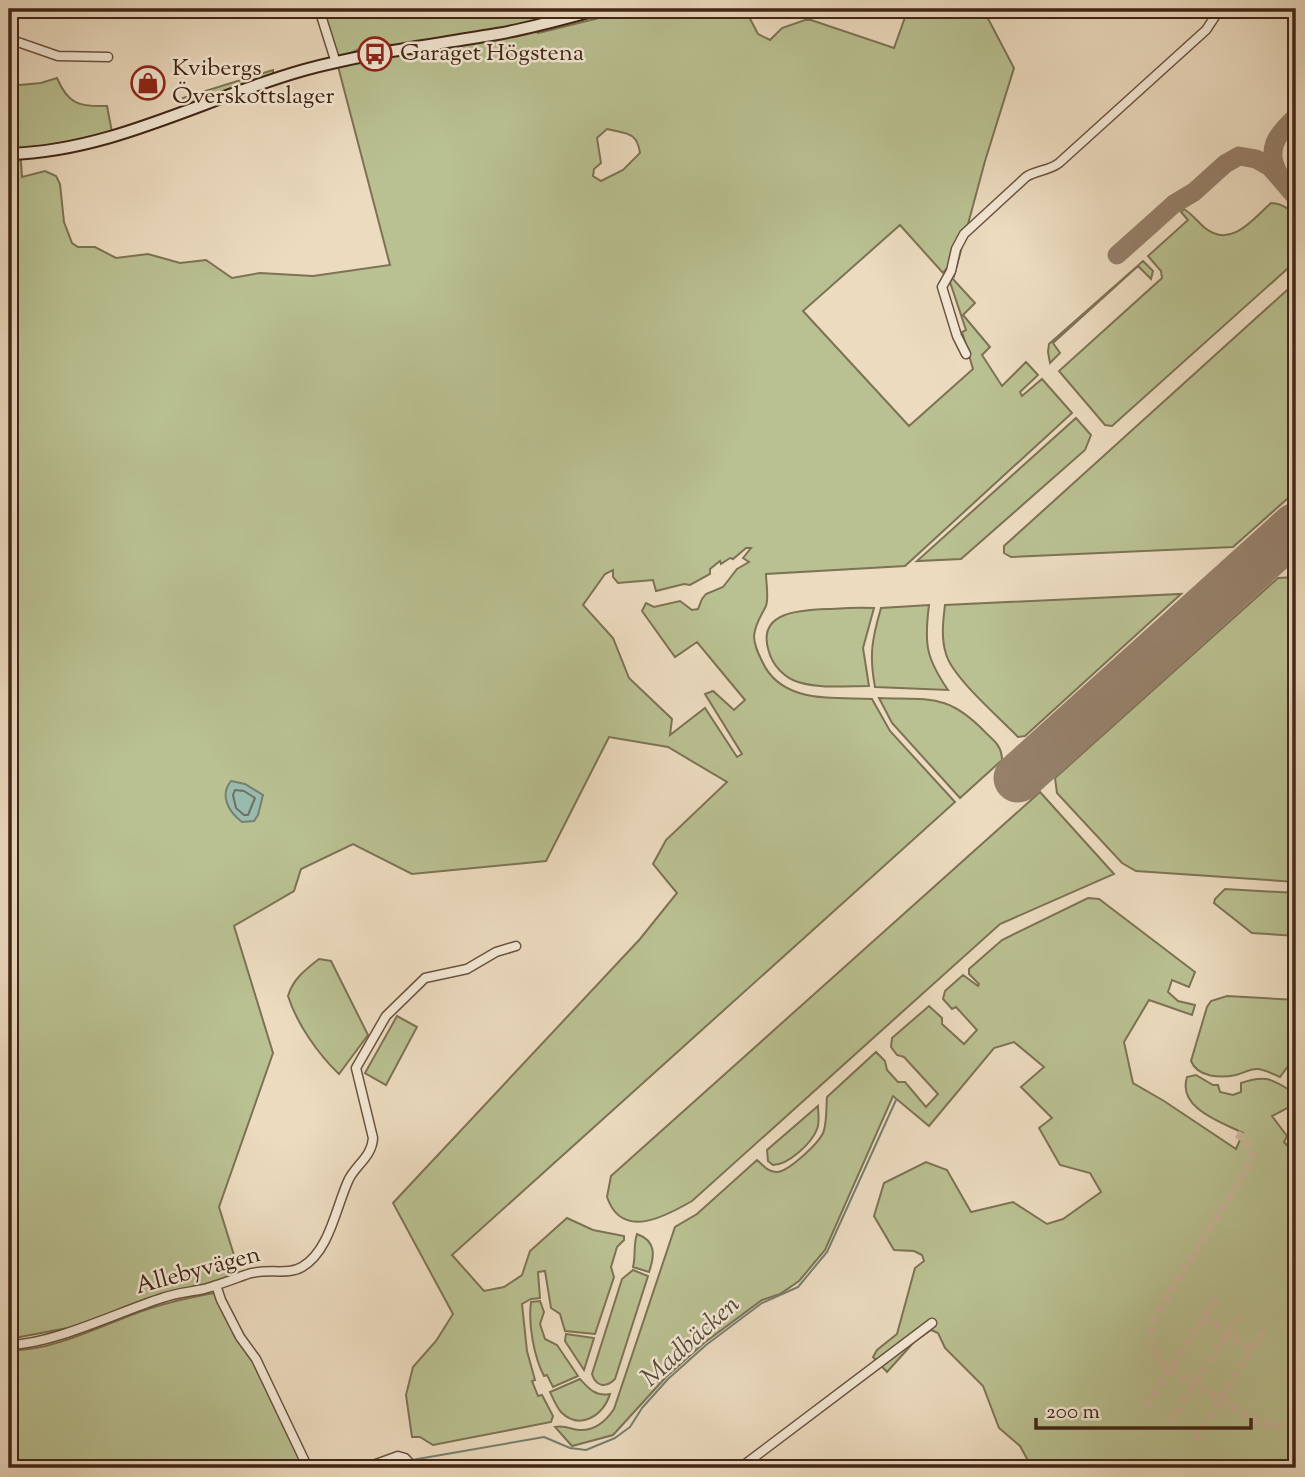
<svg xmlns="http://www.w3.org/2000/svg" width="1305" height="1477" viewBox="0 0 1305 1477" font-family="'Sorts Mill Goudy',serif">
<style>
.green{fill:#b9c091;stroke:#7d7254;stroke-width:2;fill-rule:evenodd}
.water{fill:#99bbae;stroke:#767f71;stroke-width:2}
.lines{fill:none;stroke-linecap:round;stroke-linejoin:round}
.shore{stroke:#6d7062;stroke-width:2}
.stream{stroke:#767f71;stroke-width:2}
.taxiway{stroke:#96806a;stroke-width:19}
.runway{stroke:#96806a;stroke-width:49}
.street-tunnel{stroke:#cab79d;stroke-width:8;stroke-dasharray:8 4;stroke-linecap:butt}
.street-casing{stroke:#6c5240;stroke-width:11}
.secondary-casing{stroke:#412516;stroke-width:14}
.street{stroke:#f3e8d5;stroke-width:8}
.secondary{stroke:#f3e8d5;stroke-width:10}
.labels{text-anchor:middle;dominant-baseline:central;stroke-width:5;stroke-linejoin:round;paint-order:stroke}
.poi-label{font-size:24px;fill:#412516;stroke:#f3e8d5;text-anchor:start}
.street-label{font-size:24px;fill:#412516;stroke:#f3e8d5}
.water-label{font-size:26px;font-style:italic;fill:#574a3c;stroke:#f3e8d5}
</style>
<rect width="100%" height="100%" fill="#ecdbbf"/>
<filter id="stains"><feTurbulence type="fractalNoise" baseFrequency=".00286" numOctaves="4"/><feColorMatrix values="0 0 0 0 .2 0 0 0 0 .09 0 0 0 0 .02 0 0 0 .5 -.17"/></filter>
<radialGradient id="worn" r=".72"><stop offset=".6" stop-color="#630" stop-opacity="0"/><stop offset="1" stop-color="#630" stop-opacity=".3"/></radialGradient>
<path class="green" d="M323,9h258l-49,12 6,12 73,-18 17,-6h117l13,25 12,6 12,-12 26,-9 1,-10 -1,10 86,29 14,-39h75l31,59 -29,93 -31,115 -6,-9 -5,6 -43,-48 -97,86 106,115 64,-57 -11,-37 4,-2 -16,-48 2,-4 23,25 -12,12 27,32 -8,8 20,31 24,-24 12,13 -18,17 2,4 20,-17 30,34 -167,153 -139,8c0,9 3,23 0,32 -5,10 -11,18 -12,30 0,9 4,17 8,25 19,43 70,36 110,38l18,32 65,71 -503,453 32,36 20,-4 18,-12 8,-24 37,-33 26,12 31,6v4l-7,7 -6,20 3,10 -19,57 -30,-3 -5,-17 -9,-6 -6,-37 -7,1 2,26 -9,1 -9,5 5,47 8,29 -3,1 6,15 4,-1 11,21 -2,6 -118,23 -13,-8h-8l-6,-42 7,-28 23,-26 17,-27 -60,-111 247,-264 37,-46 -24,-29 13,-24 61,-58 -59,-35 -59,-10 -63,124 -134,13 -59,-30 -52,25 -7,22 -60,35 39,127 -54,154 19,61 -1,7 -164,52 -64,12v-1253l32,-3 16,-5c11,26 22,29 50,28l5,26 -51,12 -41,4 2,29 23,-6 11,5 4,8 4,38 8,21 6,4h17l21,11 32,-4 32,9 26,-3 26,18 28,-5 53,3 77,-11zM607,129c19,5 30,2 33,24l-17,17 -22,11 -8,-5 1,-7 7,-6 -4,-25zM746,548h5l-8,10 6,4 -12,7 -14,18 -17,7 -4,5 -4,10 -6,1 -12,-9 -26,6 -8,-4 -4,8 33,46 22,-15 48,58 -11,10 -21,-19 -8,3 37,60 -5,3 -32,-49 -35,27 2,-16 -43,-41 -16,-40 -30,-33 22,-31 8,-4v7l5,6 35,-3 3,11 28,-7 6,1 20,-11v-5l10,-8 1,3 9,-6 3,1z
M273,70v4l-84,32 -6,-8z
M1271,203c32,2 25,34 25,58l-184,165 -7,-1 -46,-54 103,-93 -1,-7 -13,-15 40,-36 -7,-8 3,-3c8,5 14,13 21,19 26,21 48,-9 66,-25z
M1143,261l10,10 -2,8 -13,-13 -85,77 7,10 -10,10 -2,-11 1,-8z
M1296,282v209l-63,56 -222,10 -7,-4v-7z
M1076,418l15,17 -6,15 -124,109 -44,2z
M1296,577v305l-160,-11 -14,-8 -65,-70 -2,-15 223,-200z
M1181,594l-156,142 -7,1c-19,-20 -65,-59 -72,-83 -5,-16 -3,-33 -1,-49z
M929,605c-5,39 -3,53 19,85l-73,-3c-6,-32 -3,-48 6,-79z
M874,608l-11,40 6,38c-22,0 -49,3 -71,-4 -13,-4 -25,-16 -29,-30 -14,-42 35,-42 62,-43 14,-1 29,-2 43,-1z
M879,698c51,2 69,-5 107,35 9,8 16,14 16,27l-42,38 -68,-75z
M1040,792l74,82 -114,50 -308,277c-26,15 -70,40 -85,-4l4,-21z
M1225,889l71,4v43l-44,-3 -38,-30 1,-4z
M1088,898l11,1 96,73 -6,15 -17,-7 -4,12 10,9 17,4 -3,10 -43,-15 -25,42 9,41 31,18 72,48 7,-16c-22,-11 -66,-25 -56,-56l9,-2 17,10h5l2,7 13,3 8,-3v-9c27,-9 32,-3 55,11v14l-5,-2 -19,10 15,20 -3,6 12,13v313h-264l-12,-22 -21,-18 -16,-42 -38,-38 -7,-15 -7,-3 -17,12 -27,30 -14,-15 4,-7 20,-16 18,-66 9,-7 -2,-6 -8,-4 -20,-1 -20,-34 10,-33 42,-21 21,8 24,42 42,-10 34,22 16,-5 38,-27 -11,-19 -30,-8 -21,-37 13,-10 -31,-31 23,-20 -30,-25 -20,6 -65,78 -36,-30 -68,154 -26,31 -19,13 -18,6 -58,43 -38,34 -53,58 -41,11 -17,-19c10,-2 15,2 24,3 15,1 27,-9 35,-21l61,-182 22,-13 60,-54c6,5 11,12 19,12 11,1 46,-31 48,-42 3,-10 2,-23 3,-33l49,-45 9,9 2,9 11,12h7l21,25 12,-13 -34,-37 -7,-2 -6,-8 1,-9 37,-32 13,12v6l22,20 13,-14 -21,-23 -4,2 -9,-10 2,-8 18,-16 15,11 1,-2 -10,-10v-5l33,-29z
M319,959l12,2 37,74 -29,39c-21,-20 -42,-50 -51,-78 5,-17 17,-26 31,-37z
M1227,996l69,4v70l-7,-5 -9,12c-7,-3 -14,-7 -22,-8 -7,-1 -14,4 -22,6 -15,3 -38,3 -45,-14l16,-54 4,-6z
M397,1016l20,11 -31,58 -21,-12z
M818,1106c0,8 2,16 -1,23 -5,14 -29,36 -44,36l-5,-4 -1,-11z
M637,1234c19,7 18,21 12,38l-16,-5c3,-12 0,-22 4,-33z
M633,1270l15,6 -33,103c-9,9 -19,8 -23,-5l30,-95z
M214,1293l24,46 15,21 52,108h-296v-118c37,3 90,-23 125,-36 26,-10 52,-16 80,-21z
M540,1301l4,11 -4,12 5,15 12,6 21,31 -25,11 -6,-12 -3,1c-10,-19 -16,-52 -13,-74z
M566,1334l28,4 -10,32 -19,-29z
M580,1379c9,10 16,18 30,15 -6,21 -30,37 -49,18 -5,-6 -8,-14 -11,-20z"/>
<path class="water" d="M231,781l14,3 18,11 -5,20 -4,6 -12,1c-13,-10 -23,-26 -11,-41z"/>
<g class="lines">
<path class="shore" d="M235,790l9,1 11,7 -7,17h-4l-8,-7 -3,-13z"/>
<path class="stream" d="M349,54l22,-11 24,2
M412,1460l132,-23 26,11 16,2 29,-12 15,-11 12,-19 26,-29 38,-34 56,-42 36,-16 29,-35 69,-152
M381,1468l21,-6"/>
<path class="taxiway" d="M1280,176c-16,-26 -3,-42 16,-59
M1117,255l57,-51 20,-12 31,-28 14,-8 17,3 14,8 26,30"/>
<path class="runway" d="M1018,778l278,-251"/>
<path class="street-tunnel" d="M1237,1134l8,5 8,20 -99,160 -2,14 1,16 10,16 94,56 17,5 22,-3
M1204,1317l49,33
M1146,1406l72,-110
M1169,1423l72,-110
M1195,1439l70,-110"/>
<defs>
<path id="street" d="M319,9l17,54
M9,39l49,17 50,1
M966,354l-9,-18 -15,-49 9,-16 5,-22 8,-15 62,-57c10,-7 23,-6 33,-14l147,-133 14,-21
M216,1285l5,15 19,37 16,22 52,109
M9,1345c45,-1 109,-33 153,-47 14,-5 28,-6 42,-9 14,-4 27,-9 41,-14 20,-8 42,1 57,-8 28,-16 34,-61 47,-88 8,-15 23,-23 24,-41l-17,-70 30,-52 39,-38 42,-9 29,-17 20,-6
M365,1468l33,-12 7,2 9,10
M740,1468l192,-145"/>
<path id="secondary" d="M9,154c105,-3 195,-56 295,-84 63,-17 128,-25 193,-36 35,-6 69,-16 103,-25"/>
</defs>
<use href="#street" class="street-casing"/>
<use href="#secondary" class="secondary-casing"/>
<use href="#street" class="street"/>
<use href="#secondary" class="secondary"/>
</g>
<defs>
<symbol id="bus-ring" viewBox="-11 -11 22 22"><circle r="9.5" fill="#f3e8d5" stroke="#8f2418" stroke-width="1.5"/><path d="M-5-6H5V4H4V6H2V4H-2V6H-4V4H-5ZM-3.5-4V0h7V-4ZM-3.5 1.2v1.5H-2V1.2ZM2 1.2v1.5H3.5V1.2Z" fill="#8f2418"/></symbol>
<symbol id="shop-ring" viewBox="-11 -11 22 22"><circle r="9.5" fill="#f3e8d5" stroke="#8f2418" stroke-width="1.5"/><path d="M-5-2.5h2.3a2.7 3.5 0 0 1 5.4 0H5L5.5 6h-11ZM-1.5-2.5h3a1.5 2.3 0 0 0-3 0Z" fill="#8f2418"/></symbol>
</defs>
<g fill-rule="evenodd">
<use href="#bus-ring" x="356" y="35" width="38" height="38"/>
<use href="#shop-ring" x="129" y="64" width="38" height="38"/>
</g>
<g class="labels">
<g class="poi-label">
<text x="400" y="54">Garaget Högstena</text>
<text x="172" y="69">Kvibergs<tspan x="172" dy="28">Överskottslager</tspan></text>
</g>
<g class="street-label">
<text transform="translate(198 1271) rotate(-15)">Allebyvägen</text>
</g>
<g class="water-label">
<text transform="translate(691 1342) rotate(-42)">Madbäcken</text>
</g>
</g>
<rect width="1305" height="1477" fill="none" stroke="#ecdbbf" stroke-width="35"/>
<rect x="10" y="10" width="1284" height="1456" fill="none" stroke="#412516" stroke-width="3.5"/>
<rect x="18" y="18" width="1270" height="1442" fill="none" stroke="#412516" stroke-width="2"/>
<path d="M1036 1418v10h215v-10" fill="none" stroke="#412516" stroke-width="3.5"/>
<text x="1046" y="1418" font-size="21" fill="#412516" stroke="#f3e8d5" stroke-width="5" paint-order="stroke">200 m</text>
<rect width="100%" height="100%" filter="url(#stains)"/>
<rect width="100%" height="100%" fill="url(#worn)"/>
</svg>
